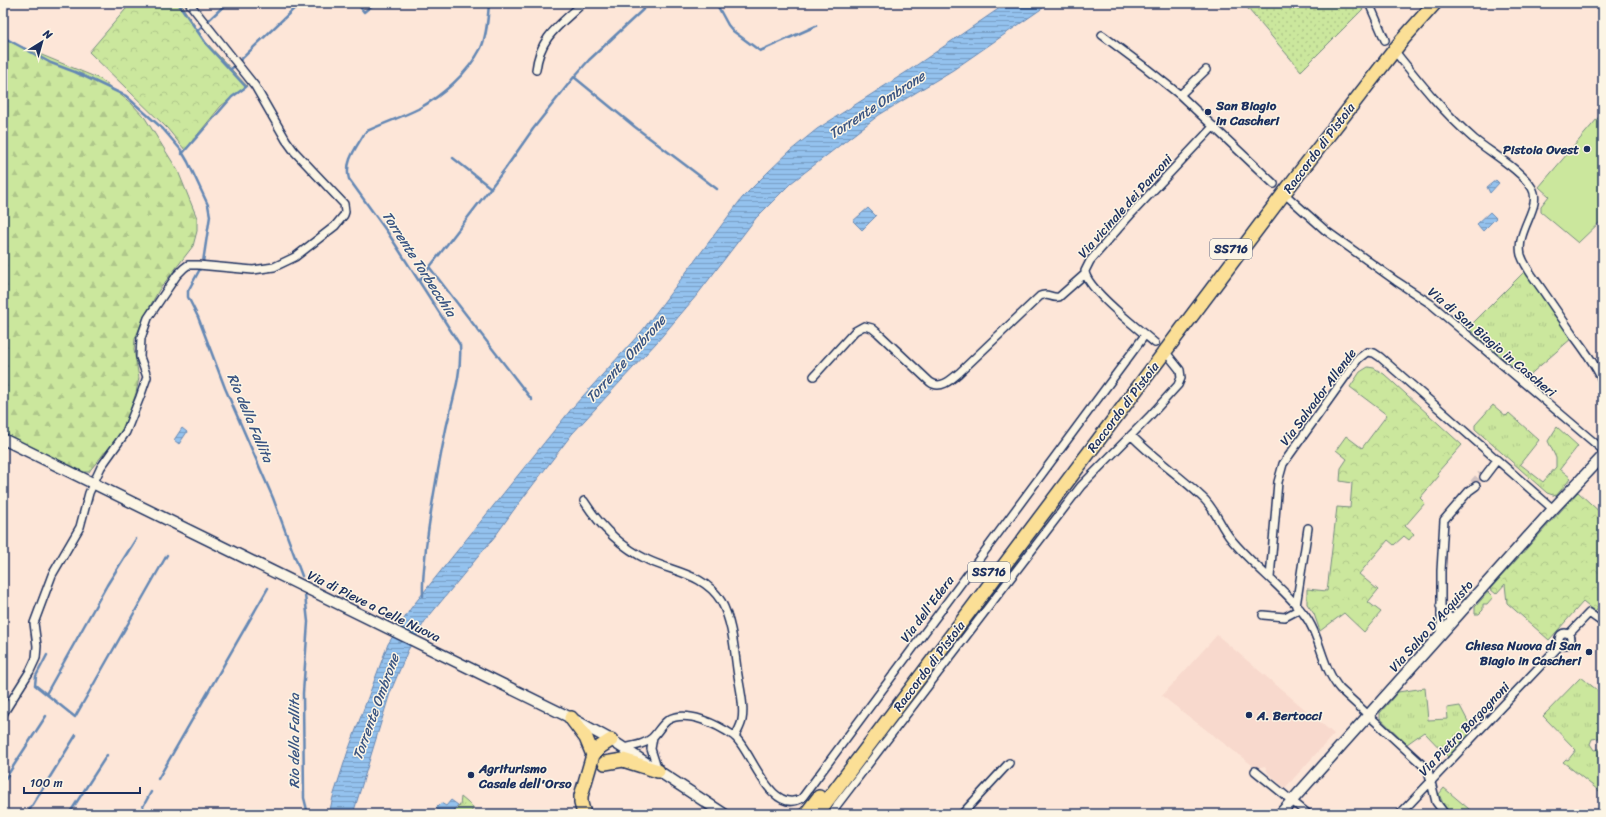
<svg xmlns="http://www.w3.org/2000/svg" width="1606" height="817" viewBox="0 0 1606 817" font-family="Sriracha,sans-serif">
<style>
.built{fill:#f8d9cd}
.grass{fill:url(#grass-tufts);stroke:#738b7e}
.forest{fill:url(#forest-firs);stroke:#738b7e}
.park{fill:url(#park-crowns);stroke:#738b7e}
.garden{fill:url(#garden-dots);stroke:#738b7e}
.pitch{fill:#cbe79d;stroke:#738b7e}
.water{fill:url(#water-rules);stroke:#6487b4}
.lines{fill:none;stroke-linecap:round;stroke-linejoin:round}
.stream{stroke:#6487b4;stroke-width:2.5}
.street-tunnel{stroke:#d0c1c0;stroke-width:7;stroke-dasharray:7 3.5;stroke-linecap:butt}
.street-casing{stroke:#1b2f5e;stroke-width:10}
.secondary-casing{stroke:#1b2f5e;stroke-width:13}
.highway-casing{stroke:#1b2f5e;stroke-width:16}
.street{stroke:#fcf5e5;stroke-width:7}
.secondary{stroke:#fcf5e5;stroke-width:10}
.highway{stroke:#fbdf96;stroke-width:13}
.poi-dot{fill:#1b2f5e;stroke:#fcf5e5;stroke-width:1.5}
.labels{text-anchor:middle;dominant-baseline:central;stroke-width:3;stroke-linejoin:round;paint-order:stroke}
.shield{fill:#fcf5e5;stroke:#5e6a86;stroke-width:1}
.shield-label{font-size:12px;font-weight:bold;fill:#1b2f5e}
.poi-label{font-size:13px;font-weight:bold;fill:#1b2f5e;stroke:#fcf5e5;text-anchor:start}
.street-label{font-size:13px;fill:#1b2f5e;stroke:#fcf5e5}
.water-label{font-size:14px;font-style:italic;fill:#395482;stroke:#fcf5e5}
</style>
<defs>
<pattern id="grass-tufts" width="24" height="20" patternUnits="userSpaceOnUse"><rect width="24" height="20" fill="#cbe79d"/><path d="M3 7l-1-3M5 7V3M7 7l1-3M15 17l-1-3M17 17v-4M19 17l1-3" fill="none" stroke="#aec68a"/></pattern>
<pattern id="forest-firs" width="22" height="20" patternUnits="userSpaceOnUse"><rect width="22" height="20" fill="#cbe79d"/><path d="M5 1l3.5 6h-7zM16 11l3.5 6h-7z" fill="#aec68a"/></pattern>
<pattern id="park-crowns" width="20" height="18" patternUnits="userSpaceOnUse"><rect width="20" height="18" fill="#cbe79d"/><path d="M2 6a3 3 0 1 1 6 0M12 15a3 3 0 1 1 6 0" fill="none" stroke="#aec68a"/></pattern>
<pattern id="garden-dots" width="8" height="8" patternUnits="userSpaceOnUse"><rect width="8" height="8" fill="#cbe79d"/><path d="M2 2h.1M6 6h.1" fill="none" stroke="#aec68a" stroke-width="1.8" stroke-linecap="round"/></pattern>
<pattern id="water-rules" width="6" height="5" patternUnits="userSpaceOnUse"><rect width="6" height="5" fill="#94c2ee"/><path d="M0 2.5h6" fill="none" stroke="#789ec4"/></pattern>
</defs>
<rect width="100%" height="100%" fill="#fde6d8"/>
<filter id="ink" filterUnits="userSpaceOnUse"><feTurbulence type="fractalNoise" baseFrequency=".025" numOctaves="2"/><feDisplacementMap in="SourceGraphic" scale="8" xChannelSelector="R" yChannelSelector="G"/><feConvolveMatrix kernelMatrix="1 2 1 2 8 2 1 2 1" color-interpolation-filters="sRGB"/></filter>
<g filter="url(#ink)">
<path class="built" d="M1217,635l117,99 -49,54 -17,-15 -3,-7 -9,2 -94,-72z"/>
<path class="grass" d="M1525,271l47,67 -46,40 -58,-50z
M1493,405l13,11 3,-3 30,27 -19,24 23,18 13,-15v-9l-8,-17 9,-14 21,19 -18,23 11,9 -15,18 -9,-3 -72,-64v-4z
M1488,592l5,5 -6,7h-4v6l-4,4h-4v-7z
M1581,677l22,18v38l-4,5 -7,1 -2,5 4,6 6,-1 3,2v43l-40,-32 3,-3 2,1 8,-10 -33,-34z
M1425,688l3,32 20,-1 -1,-11 13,-2 13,25 -25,26 -24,-25 -17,12 -27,-26v-5l18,-21z
M1444,788l31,26h-23l-8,-8 -5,-12z
M461,797l13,11 -5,6h-17l8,-9z"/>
<path class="forest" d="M3,39l97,40 31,24 14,15 33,53 19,47v13l-4,15 -34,44 -15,27 -9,22 -1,11 5,28 -3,15 -10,29 -8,15 -27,32 -2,3h-6l-80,-39z"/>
<path class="park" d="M131,3h49l25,38 42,45 -26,20 -36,44 -18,-22 -78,-76z
M1368,367l6,1 10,6 78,71 -25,28 2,3 -19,22 5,5 -20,23 9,8 -5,6 -5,-4 -10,9 -6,-5 -29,34 19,16 -10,12 13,10 -17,20 -20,-19 -24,18 -6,-17 -7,-10v-15l20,2 10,-84 13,1 2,-25 -12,-2 1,-13 6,-9 -11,-9 10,-14 16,12 25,-33 -37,-28 10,-15z
M1578,492l25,23v88l-8,9 -12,-10 -34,38 -42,-37 -2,-19 -9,10 -6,-5z"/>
<path class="garden" d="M1243,3h119l2,5 -63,63z"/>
<path class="pitch" d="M1603,112v107l-25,24 -37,-31v-6l8,-10 -10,-9z"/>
<path class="water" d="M1007,3h43l-97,67 -74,45 -88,68 -35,35 -59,77 -40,47 -85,92 -59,77 -17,24 -71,86 -17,29 -18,43 -37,121h-24l4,-17 15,-46 40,-107 23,-36 162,-201 69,-76 100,-133 26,-26 22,-21 27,-22 91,-58z
M1496,180l3,3 -9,10 -3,-6z
M868,208l8,8 -14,14 -9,-9z
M1490,212l6,6 -13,13 -6,-7z
M182,428l5,4 -8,12 -5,-4z
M451,800l7,5 -7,9h-8l-7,-6 5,-5 5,3z"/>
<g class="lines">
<path class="stream" d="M178,3l29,42 39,42 -14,10 -50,57
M357,3l7,9 11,-9
M716,3l12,22 5,6 27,20 56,-25
M197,31l30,-28
M3,37l48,26 24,9 51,24 37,33 18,21 7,12 20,43 2,11 -7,46
M230,70l70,-67
M574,77l61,50 82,62
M453,158l38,30
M430,268l102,132
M200,269l-12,22v6l10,20 27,71 48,110 29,78
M419,281l86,-112 28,-40 41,-52 15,-17 61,-57
M305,595l3,27 -5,71 1,105 3,12 2,4
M423,596c-1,-17 2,-33 3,-49 5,-40 12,-79 20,-118 6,-28 16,-54 14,-84l-72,-112 -39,-54c-5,-17 7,-31 15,-45l3,-3c17,-8 35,-14 51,-22 24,-13 50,-36 63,-61 6,-13 7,-31 8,-45
M47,655l-11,21 -1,9 40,32 92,-162
M46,694l61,-109 29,-46
M158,779l110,-191
M3,782l43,-66
M27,814l49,-79
M69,814l38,-59
M139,814l12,-22"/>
<path class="street-tunnel" d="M1473,483l8,-9"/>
<defs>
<path id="street" d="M1369,3l16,37
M1102,35l44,33 34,27 94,89
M1397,54c24,30 48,60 77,85 17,14 47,31 58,49 11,18 -17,43 -11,67 4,12 13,23 20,33 11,16 22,32 33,48 11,15 22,29 29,46
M536,70c4,-34 24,-45 47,-67
M1180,95l26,-25
M1288,197l37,33 71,51 35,23 172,146
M1155,343c-15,-13 -69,-54 -70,-72l5,-10 42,-48 81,-86
M814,376l41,-45 9,-5 8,2 6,5 52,49c10,8 21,-2 29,-9l81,-77c7,-4 12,3 19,1l26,-23
M1131,435c22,23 48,40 71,62 13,11 18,29 29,42 22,27 51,47 72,74 18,22 18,54 37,76l88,81 8,32 9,12
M1484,477l13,-17
M584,501c16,25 37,46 64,59 25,12 57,14 73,41 11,20 13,46 16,68 2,16 8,36 5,51 -1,6 -5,12 -7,17
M1270,578l8,-96 5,-18 75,-105 9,-7 7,1 6,4 173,152
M1296,606l12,-78
M1440,606l13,15
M1263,615l22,2 15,-8
M1559 639a6 6 0 1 1 12 0a6 6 0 1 1-12 0Z
M1569,634l20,-21 14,10
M1441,635v-64l3,-51 25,-29 7,-5
M3,714l27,-43 6,-13 1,-12 -3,-23 18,-48 28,-48 9,-34 12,-26 25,-35 14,-35 7,-20 -7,-20 1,-19 7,-20 12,-18 17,-25 7,-7 4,-3h10l55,5 21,-3 21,-10 40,-31 9,-11 1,-3 -1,-8 -50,-53 -8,-11 -31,-54 -66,-83
M653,737l-2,12 7,22
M623,748c10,-2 21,-3 29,-10 6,-6 9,-13 16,-18 19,-11 50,5 66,16 17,13 36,81 68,62l343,-463
M1255,771l53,43
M837,814l-3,-3 3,-6 244,-319 68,-69 29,-32 3,-7 -1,-8 -12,-15
M962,814l47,-51
M1400,814l162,-171"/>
<path id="secondary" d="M3,439l568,279 40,22 113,74
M1280,814l273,-305 50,-53"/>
<path id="highway" d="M571,718l15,20 7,17
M605,763l18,-3 35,11
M584,814l-3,-11v-7l12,-41 7,-8 11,-7
M806,814l13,-17
M817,814l480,-638 106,-137 32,-36"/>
</defs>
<use href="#street" class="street-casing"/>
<use href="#secondary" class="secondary-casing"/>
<use href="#highway" class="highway-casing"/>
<use href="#street" class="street"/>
<use href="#secondary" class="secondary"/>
<use href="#highway" class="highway"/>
</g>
</g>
<g class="poi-dot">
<circle cx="1208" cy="112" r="4"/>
<circle cx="1587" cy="149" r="4"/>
<circle cx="1589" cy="652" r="4"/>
<circle cx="1249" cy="715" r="4"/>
<circle cx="471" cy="775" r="4"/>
</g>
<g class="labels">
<g class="shield">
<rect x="1210" y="239" width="42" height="20" rx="3"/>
<rect x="968" y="562" width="42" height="20" rx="3"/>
</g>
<g class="shield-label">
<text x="1231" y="249">SS716</text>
<text x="989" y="572">SS716</text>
</g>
<g class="poi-label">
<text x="1216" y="105">San Biagio<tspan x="1216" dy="15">in Cascheri</tspan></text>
<text x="1579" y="149" text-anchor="end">Pistoia Ovest</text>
<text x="1581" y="645" text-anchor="end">Chiesa Nuova di San<tspan x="1581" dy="15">Biagio in Cascheri</tspan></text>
<text x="1257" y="715">A. Bertocci</text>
<text x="479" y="768">Agriturismo<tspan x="479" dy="15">Casale dell'Orso</tspan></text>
</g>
<g class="street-label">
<text transform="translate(1319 148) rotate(-53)">Raccordo di Pistoia</text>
<text transform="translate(1125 206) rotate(-48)">Via vicinale dei Panconi</text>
<text transform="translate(1492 342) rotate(40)">Via di San Biagio in Cascheri</text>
<text transform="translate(1318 397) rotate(-53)">Via Salvador Allende</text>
<text transform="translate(1123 407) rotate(-53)">Raccordo di Pistoia</text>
<text transform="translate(374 606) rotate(26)">Via di Pieve a Celle Nuova</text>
<text transform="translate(927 609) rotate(-53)">Via dell'Edera</text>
<text transform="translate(1431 626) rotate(-48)">Via Salvo D'Acquisto</text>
<text transform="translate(929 666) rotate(-53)">Raccordo di Pistoia</text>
<text transform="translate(1464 729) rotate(-46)">Via Pietro Borgognoni</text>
</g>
<g class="water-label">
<text transform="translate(877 105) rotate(-33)">Torrente Ombrone</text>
<text transform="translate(419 264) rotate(57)">Torrente Torbecchia</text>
<text transform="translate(626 359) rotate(-48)">Torrente Ombrone</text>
<text transform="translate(250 418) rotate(67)">Rio della Fallita</text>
<text transform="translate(376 707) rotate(-70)">Torrente Ombrone</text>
<text transform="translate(294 741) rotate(-90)">Rio della Fallita</text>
</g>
</g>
<rect width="1606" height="817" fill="none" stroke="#fcf5e5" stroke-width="16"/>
<rect x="8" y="8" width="1590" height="801" fill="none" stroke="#1b2f5e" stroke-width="1.5" filter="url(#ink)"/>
<g transform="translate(42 42) rotate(37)" stroke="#fcf5e5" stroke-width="3" paint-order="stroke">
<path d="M0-3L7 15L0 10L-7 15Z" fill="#1b2f5e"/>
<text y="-6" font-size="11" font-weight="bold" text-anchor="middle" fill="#1b2f5e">N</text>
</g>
<path d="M24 787v6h116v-6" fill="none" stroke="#1b2f5e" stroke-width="2"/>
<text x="30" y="787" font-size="12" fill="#1b2f5e" stroke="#fcf5e5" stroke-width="3" paint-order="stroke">100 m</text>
</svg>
